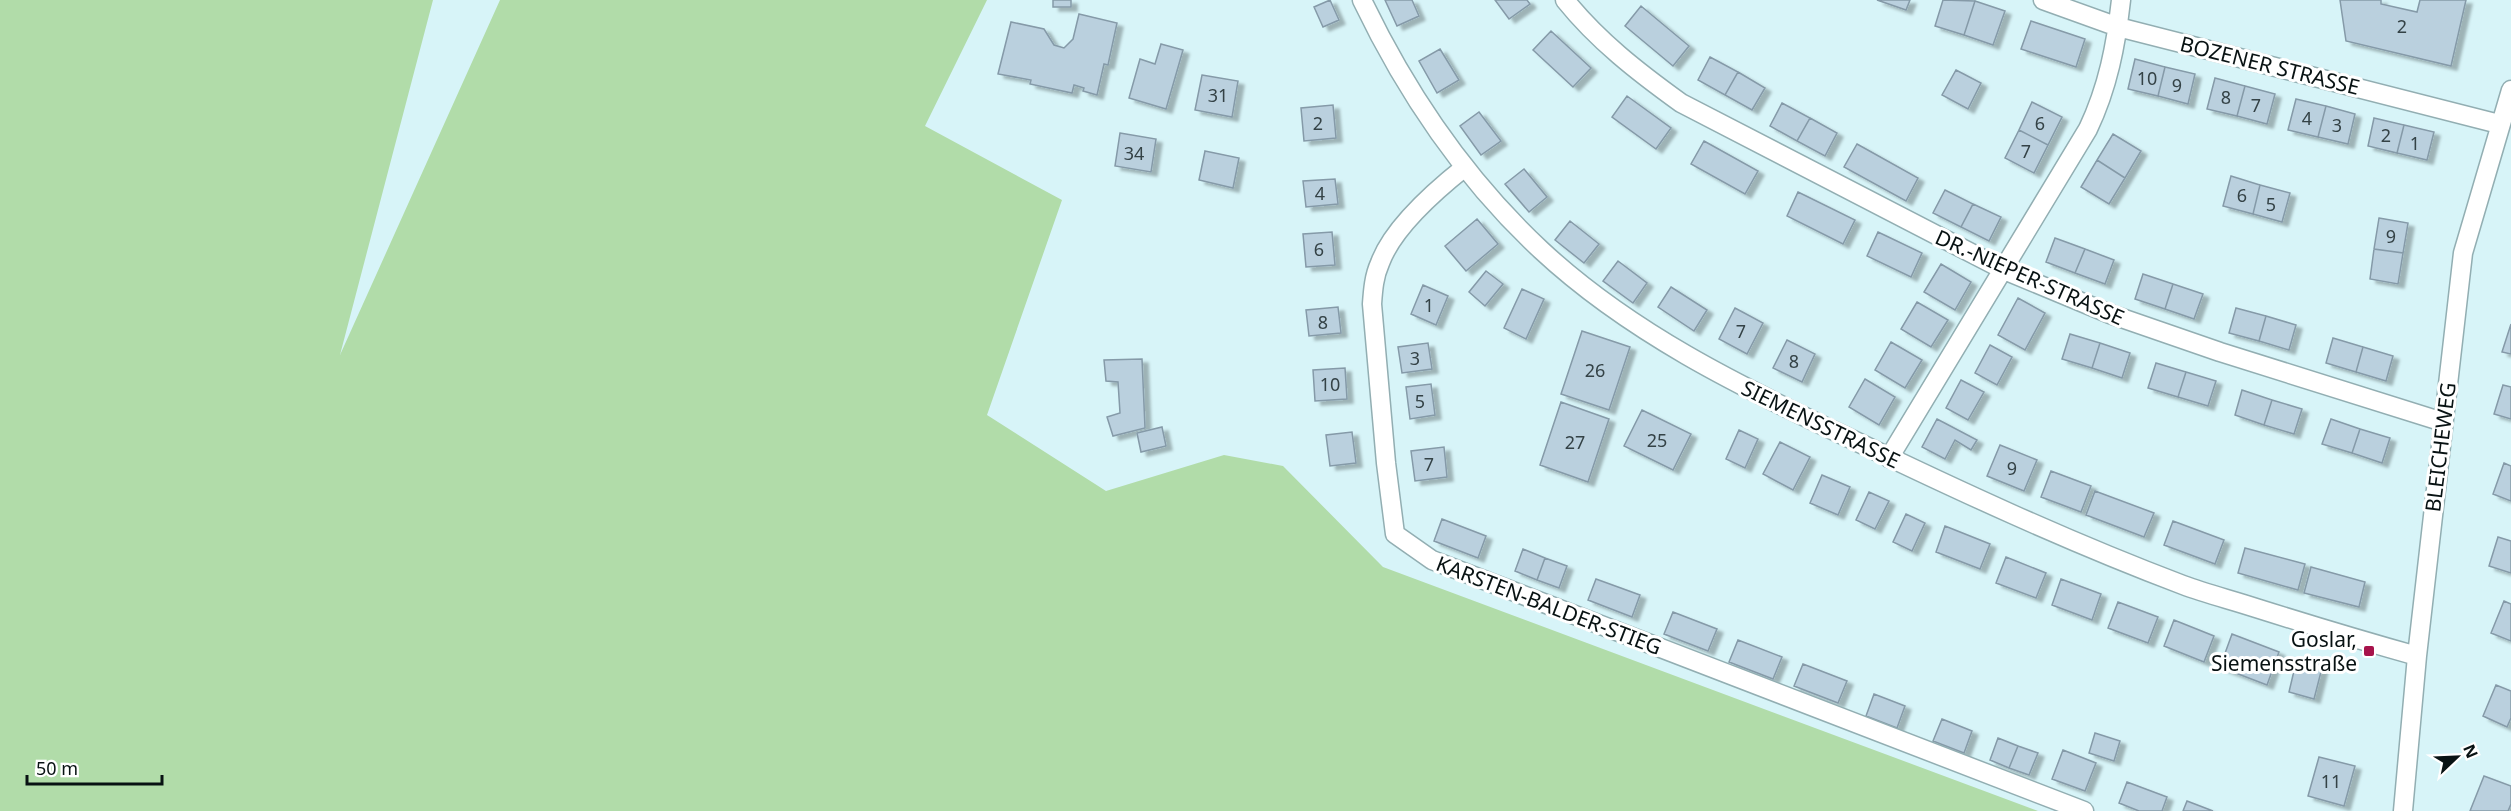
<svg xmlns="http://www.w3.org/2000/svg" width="2511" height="811" viewBox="0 0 2511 811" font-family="'Noto Sans',sans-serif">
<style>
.green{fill:#b1dca9}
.building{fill:#bad0de;stroke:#859aa8;stroke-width:1.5;filter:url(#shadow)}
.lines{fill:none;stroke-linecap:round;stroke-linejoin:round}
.minor-casing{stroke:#92aeb2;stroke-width:21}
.minor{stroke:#fff;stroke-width:18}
.poi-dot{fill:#a7134b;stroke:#fff;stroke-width:2}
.labels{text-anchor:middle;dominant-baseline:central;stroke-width:6;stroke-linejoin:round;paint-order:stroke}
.number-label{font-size:18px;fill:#344246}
.street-label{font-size:21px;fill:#081213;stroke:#fff}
.poi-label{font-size:21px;fill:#081213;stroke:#fff;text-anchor:end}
</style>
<defs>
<filter id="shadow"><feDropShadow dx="6" dy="4" stdDeviation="1.5" flood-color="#0004"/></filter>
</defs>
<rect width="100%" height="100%" fill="#d7f4f8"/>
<path class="green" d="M0,0h433l-93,355 160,-355h487l-62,126 137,74 -75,215 119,76 118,-36 59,11 100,101 655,244h-2038z"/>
<path class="building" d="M1053,0h18v7h-18z
M1330,0l9,20 -16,7 -9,-20z
M1385,0h27l7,16 -22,10z
M1495,0h32l3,4 -21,15z
M1877,0h33l-4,10z
M1943,0l32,1 -11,34 -29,-9z
M2340,0h41v4l36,8 3,-12h46l-15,66 -105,-25z
M1975,1l30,10 -12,34 -29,-10z
M1641,6l48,40 -16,20 -48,-40z
M1079,14l38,9 -9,42 -4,-1 -7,31 -14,-4 1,-3 -10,-3 -2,8 -42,-9 1,-4 -33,-6 13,-52 33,7 10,16 10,3 9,-9z
M2031,21l54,18 -9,28 -55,-18z
M1551,31l40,37 -18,19 -40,-37z
M1161,44l22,6 -17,59 -37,-11 11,-39 15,5z
M1440,49l19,31 -22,13 -18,-32z
M1710,57l28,15 -13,23 -27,-15z
M2135,59l30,8 -7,29 -30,-7z
M2165,67l30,7 -7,30 -30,-8z
M1956,70l25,13 -13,26 -26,-14z
M1738,72l27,16 -13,22 -27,-15z
M1202,75l36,6 -6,36 -37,-7z
M2215,78l30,8 -8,30 -30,-7z
M2245,86l30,8 -8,30 -30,-8z
M1627,96l44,32 -15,21 -44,-32z
M2296,99l30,7 -8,31 -30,-7z
M2032,102l30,15 -14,28 -29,-15z
M1782,103l28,15 -13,23 -27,-15z
M1333,105l3,33 -32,3 -3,-33z
M2326,106l29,8 -7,30 -30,-7z
M1479,112l22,29 -20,14 -21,-29z
M1810,118l27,15 -12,23 -28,-15z
M2374,118l30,7 -7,28 -29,-7z
M2404,125l30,7 -7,28 -30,-7z
M2019,130l29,15 -14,28 -29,-15z
M1120,133l36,6 -5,33 -36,-6z
M2113,134l28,17 -16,27 -28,-18z
M1704,141l54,30 -13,23 -54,-30z
M1857,144l61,34 -12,23 -62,-34z
M1205,151l34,7 -6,30 -34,-8z
M2097,160l28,18 -16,26 -28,-17z
M1524,169l23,28 -18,15 -24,-28z
M2231,176l29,9 -7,29 -30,-8z
M1335,179l3,25 -32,3 -3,-26z
M2260,185l30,8 -8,29 -29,-8z
M1945,190l28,14 -12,23 -28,-14z
M1798,192l57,28 -12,24 -56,-28z
M1973,204l28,13 -12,24 -28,-14z
M2379,218l29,5 -5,30 -29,-4z
M1477,219l21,25 -32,27 -21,-25z
M1570,221l29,23 -15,19 -29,-23z
M1332,232l3,33 -29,2 -3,-33z
M1878,232l44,21 -11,24 -44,-21z
M2055,238l30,11 -10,24 -29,-11z
M2085,249l29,11 -9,24 -30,-11z
M2374,249l29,4 -5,31 -28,-5z
M1618,261l29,22 -14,20 -30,-22z
M1941,264l30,18 -16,28 -31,-18z
M1486,271l17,13 -18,22 -16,-14z
M2143,274l30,10 -8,25 -30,-10z
M2173,284l30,10 -9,25 -29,-10z
M1423,285l25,11 -12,29 -25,-11z
M1671,287l36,23 -13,21 -36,-24z
M1522,289l22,10 -18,40 -22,-11z
M2018,298l27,15 -20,37 -27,-15z
M1917,302l31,18 -17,27 -30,-18z
M1338,307l3,26 -32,3 -3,-26z
M1735,308l28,15 -16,31 -28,-15z
M2236,308l30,8 -7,25 -30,-8z
M2266,316l30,9 -7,25 -30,-9z
M2511,324v30l-9,-2z
M1582,331l48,16 -21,63 -48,-16z
M2070,334l30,9 -8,25 -30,-9z
M2333,338l30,9 -7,25 -30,-9z
M1787,340l28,14 -13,28 -29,-14z
M1891,342l31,18 -17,28 -30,-18z
M1428,343l4,26 -30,4 -4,-26z
M2100,343l30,10 -8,25 -30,-10z
M1990,345l22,12 -15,28 -22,-12z
M2363,347l30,9 -7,25 -30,-9z
M1142,359l3,69 -32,8 -6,-19 13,-4 -2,-31 -12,-1 -2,-21z
M2156,363l30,9 -8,25 -30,-9z
M1345,368l2,31 -32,2 -2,-31z
M2186,372l30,9 -8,25 -30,-9z
M1865,379l30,18 -16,28 -30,-18z
M1961,380l23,12 -16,28 -22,-12z
M1431,384l4,31 -25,4 -4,-32z
M2503,385l8,2v32l-17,-5z
M2242,390l30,10 -8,25 -29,-10z
M2272,400l30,9 -8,25 -30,-9z
M1561,402l48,17 -21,63 -48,-17z
M1642,410l49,24 -18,36 -49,-24z
M1937,419l40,21 -6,10 -16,-10 -10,19 -23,-12z
M2331,419l29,10 -8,24 -30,-9z
M1162,427l4,19 -25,6 -4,-19z
M2360,429l30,9 -8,25 -30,-10z
M1739,430l19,9 -13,29 -19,-9z
M1352,432l4,31 -26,3 -4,-31z
M1780,442l30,15 -17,33 -30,-16z
M2000,445l37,15 -13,31 -37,-15z
M1444,447l3,30 -32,4 -4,-30z
M2504,463l7,3v35l-18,-7z
M2051,471l40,15 -10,26 -40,-15z
M1822,475l28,12 -12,28 -28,-12z
M2095,491l59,22 -10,24 -58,-22z
M1869,492l20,9 -14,28 -19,-9z
M1906,514l19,9 -13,28 -19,-9z
M1442,519l44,17 -8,22 -44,-17z
M2173,521l51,19 -9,24 -51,-19z
M1945,526l45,18 -10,25 -44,-17z
M2498,537l13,4v32l-22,-7z
M2245,548l60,16 -7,26 -60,-17z
M1523,549l22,9 -8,22 -22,-9z
M2006,557l40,16 -10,25 -40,-15z
M1545,558l22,8 -8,22 -22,-8z
M2311,567l54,15 -6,25 -55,-14z
M1596,579l44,16 -8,22 -44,-17z
M2061,579l40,15 -9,26 -40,-15z
M2504,601l7,3v37l-20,-8z
M2118,602l40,15 -10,26 -40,-15z
M1673,612l44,17 -9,22 -44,-17z
M2174,620l40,16 -10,26 -40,-16z
M2232,634l47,18 -12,33 -47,-18z
M1738,640l44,17 -9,22 -44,-17z
M2297,658l26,6 -9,35 -25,-7z
M1803,664l44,17 -9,22 -44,-17z
M2496,685l15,6v27l-4,9 -24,-11z
M1874,694l31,12 -8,22 -31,-12z
M1942,719l30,12 -8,22 -31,-12z
M2095,733l25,8 -6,20 -25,-8z
M1998,738l20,8 -9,22 -19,-8z
M2018,746l20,7 -9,22 -20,-7z
M2063,750l33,13 -11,28 -33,-12z
M2319,757l36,9 -11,40 -36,-10z
M2484,776l27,10v18l-3,7h-38z
M2127,782l40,15 -5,14h-23l-20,-8z
M2187,801l26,10h-30z"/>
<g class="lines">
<defs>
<path id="minor" d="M1362,0c44,92 104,180 179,250 88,82 198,136 306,187 110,53 222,105 336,148 24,9 49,15 73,23 54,17 107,33 161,48
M1565,0c33,41 73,72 116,103l323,167 106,44 110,38 223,70
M2043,0l75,27 381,97
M1465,167c-29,23 -72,60 -85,96 -6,13 -7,27 -8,41l14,159 9,71 37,26 652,251
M1889,458l199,-329c20,-42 28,-84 33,-129
M2403,811l14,-155 46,-403 48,-163"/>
</defs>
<use href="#minor" class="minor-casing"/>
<use href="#minor" class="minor"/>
</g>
<rect class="poi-dot" x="2363" y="645" width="12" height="12" rx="3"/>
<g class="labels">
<g class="number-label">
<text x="2402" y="26">2</text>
<text x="2147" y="78">10</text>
<text x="2177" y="85">9</text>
<text x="1218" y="95">31</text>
<text x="2226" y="97">8</text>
<text x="2256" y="105">7</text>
<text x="2307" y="118">4</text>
<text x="1318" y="123">2</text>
<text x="2040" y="123">6</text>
<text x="2337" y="125">3</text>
<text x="2386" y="135">2</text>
<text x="2415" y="143">1</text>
<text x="2026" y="151">7</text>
<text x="1134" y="153">34</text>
<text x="1320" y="193">4</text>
<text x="2242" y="195">6</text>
<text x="2271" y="204">5</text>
<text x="2391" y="236">9</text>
<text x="1319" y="249">6</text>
<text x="1429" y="305">1</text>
<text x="1323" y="322">8</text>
<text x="1741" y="331">7</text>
<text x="1415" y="358">3</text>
<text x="1794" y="361">8</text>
<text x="1595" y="370">26</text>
<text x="1330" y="384">10</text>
<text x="1420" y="401">5</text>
<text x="1657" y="440">25</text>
<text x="1575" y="442">27</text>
<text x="1429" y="464">7</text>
<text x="2012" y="468">9</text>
<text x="2331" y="781">11</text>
</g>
<g class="street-label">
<text transform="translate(2270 65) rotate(14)">BOZENER STRASSE</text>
<text transform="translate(2030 277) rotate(24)">DR.-NIEPER-STRASSE</text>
<text transform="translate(1821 424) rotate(26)">SIEMENSSTRASSE</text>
<text transform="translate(2440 447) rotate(-83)">BLEICHEWEG</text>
<text transform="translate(1549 605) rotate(21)">KARSTEN-BALDER-STIEG</text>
</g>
<g class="poi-label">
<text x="2357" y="639">Goslar,<tspan x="2357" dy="24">Siemensstraße</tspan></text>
</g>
</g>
<g transform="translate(2457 757) rotate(67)" stroke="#ffffff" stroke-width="4.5" paint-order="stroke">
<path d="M0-4.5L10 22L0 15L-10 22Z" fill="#081213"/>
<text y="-9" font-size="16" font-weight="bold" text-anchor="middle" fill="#081213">N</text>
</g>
<path d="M27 775v9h135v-9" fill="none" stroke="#081213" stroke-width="3"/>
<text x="36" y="775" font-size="18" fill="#081213" stroke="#ffffff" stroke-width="4.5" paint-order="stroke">50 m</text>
</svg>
